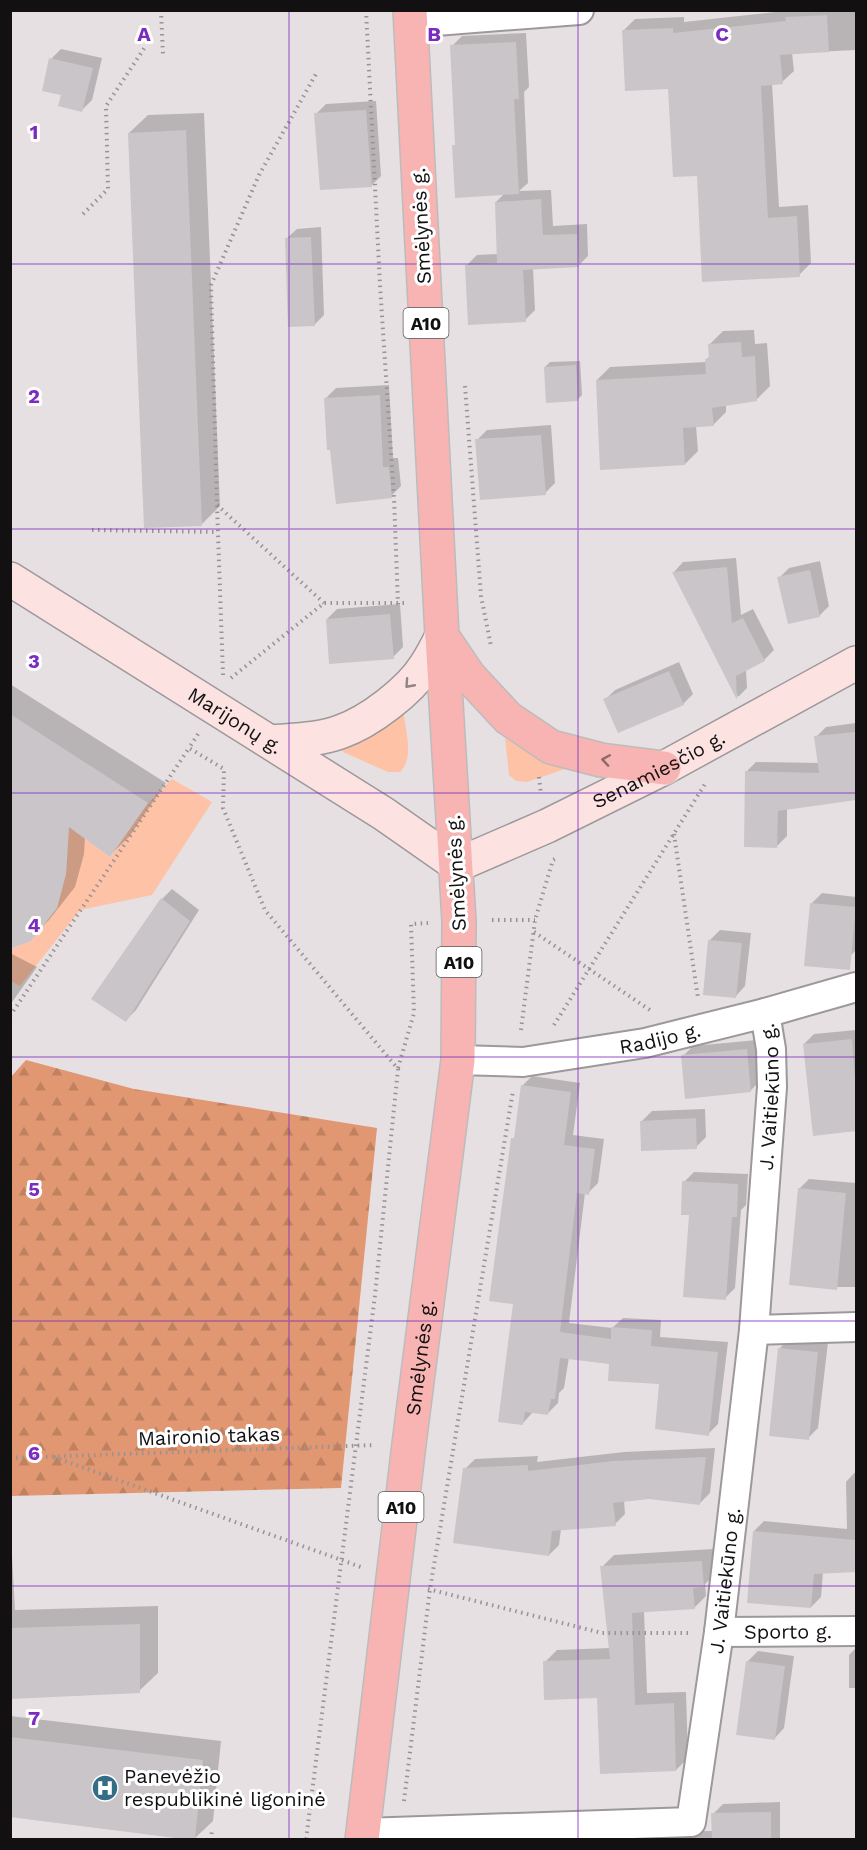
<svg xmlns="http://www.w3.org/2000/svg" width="867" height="1850" viewBox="0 0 867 1850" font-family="'Work Sans',sans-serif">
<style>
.green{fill:#fec2a6}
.forest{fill:url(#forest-firs)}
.shadow{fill:#0003}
.building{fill:#c9c5c8}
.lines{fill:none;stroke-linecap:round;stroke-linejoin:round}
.minor-casing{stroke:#9d989a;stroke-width:32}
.secondary-casing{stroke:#9d989a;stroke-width:36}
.trunk-casing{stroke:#bdbcbc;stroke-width:36}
.path{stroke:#979294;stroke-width:4;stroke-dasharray:1.5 4.5;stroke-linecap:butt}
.minor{stroke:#fff;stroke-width:28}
.secondary{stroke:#fce3e2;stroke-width:33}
.trunk{stroke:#f7b4b2;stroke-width:33}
.oneway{stroke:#938484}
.oneway2{stroke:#906a6a}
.grid{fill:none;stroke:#7b2cbf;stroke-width:1.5;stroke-opacity:0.55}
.labels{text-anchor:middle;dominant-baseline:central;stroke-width:6;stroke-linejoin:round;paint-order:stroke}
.shield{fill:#fff;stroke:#595858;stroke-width:1.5}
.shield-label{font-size:18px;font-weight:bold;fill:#121011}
.street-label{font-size:20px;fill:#121011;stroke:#fff}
.poi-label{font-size:20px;fill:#121011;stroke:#fff;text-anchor:start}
.grid-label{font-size:20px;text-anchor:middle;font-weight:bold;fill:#7b2cbf;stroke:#fff;stroke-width:6;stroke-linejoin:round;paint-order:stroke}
</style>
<defs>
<pattern id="forest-firs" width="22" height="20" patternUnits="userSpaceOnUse" patternTransform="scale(1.5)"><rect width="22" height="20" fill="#e19771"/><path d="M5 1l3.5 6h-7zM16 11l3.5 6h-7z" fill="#c08161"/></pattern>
</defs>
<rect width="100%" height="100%" fill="#e6e0e2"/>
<path class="green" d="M401,711l3,4c2,18 10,44 -4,57h-12l-45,-20 -1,-6z
M505,738l34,21 26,10 -38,13 -11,-1 -7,-6z
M172,779l40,23 -60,93 -72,15 -60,76 -9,-5v-32l20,-8 26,-33 9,-34 3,-47 41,30 38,-54z"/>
<path class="forest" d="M26,1060l108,29 243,39 -36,360 -330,8 -1,-418z"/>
<path class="shadow" d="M794,10h62v40l-64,3 2,18 -12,11 -10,1 7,124 29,-2 3,58 -12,12 -101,-101 -28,-86 -47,-57 12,-12 49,-2v5z
M526,33l3,54 -5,5 4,91 -9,8 32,-1 2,36 34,-2 1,32 -10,10 -45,2 2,42 -10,10 -58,-55 10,-10 21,-1 -2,-52 9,-9 -51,-47 3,-3 -5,-97 10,-10z
M61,49l41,9 -10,42 -10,10 -20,-16 -11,-35z
M376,101l5,75 -10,10 -55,-72 10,-10z
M204,113l16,393 -18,18 -73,-391 19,-18z
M321,227l3,88 -10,10 -28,-86 11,-10z
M754,330l1,14 12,-1 3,43 -13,13 -31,5v8l-13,13 -17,1 2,25 -13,13 -88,-84 13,-13 96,-5v-2l4,-4v-12l13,-13z
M580,361l2,34 -5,5 -32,-33 5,-5z
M389,385l4,73h5l3,28 -10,10 -65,-98 10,-10z
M551,425l4,58 -10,10 -68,-53 10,-10z
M736,558l5,57 12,-6 21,41 -10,10 -18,10 1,18 -9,9 -64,-125 9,-10z
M820,561l9,45 -10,10 -40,-38 10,-10z
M400,604l3,43 -10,10 -66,-38 10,-10z
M679,662l14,32 -10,10 -78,-4 10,-10z
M10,684l156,99 -37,54 -19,18 -25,-18 -1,17 -9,33 -26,33 -19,19 -20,8z
M856,723v76l-69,9v28l-10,10 -31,-74 10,-10 63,1 -3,-26 10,-10z
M172,889l27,21 -63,100 -10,10 36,-121z
M822,893l34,4v53l-6,6 -38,-53z
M720,930l31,3 -6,53 -10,11 -25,-57z
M10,953l27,14 -27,38z
M856,1030v99l-41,5 -11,-90 10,-10z
M757,1040l3,41 -10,10 -67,-35 10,-10z
M532,1076l48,7 -7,52 31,4 -6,44 -10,10h-3l-16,130 43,5 11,-10 38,2 -1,17 68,5 -10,82 -10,10 -47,-51 -50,-20 -42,-6 -5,31 -5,5 -1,10 -10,10 -15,-1 -11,12 -7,-121 -2,-164 3,-3 6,-50z
M705,1109l1,28 -10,10 -54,-26 10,-10z
M694,1172l54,2 -2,31 -5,5 -6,78 -10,10 -35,-85 -6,-31z
M809,1179l47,4v104h-30l-27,-98z
M789,1339l39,3 -10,86 -10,10 -29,-89z
M715,1448l-5,45 -10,10 -51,-6 -25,3 1,14 -10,10 -54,5 -2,16 -10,10 -84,-86 10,-10 63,-3 -1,6 87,-10z
M856,1471v99l-33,2 -2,25 -10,10 -57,-76 10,-10 83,8 -1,-47z
M10,1519l5,91 143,-4v67l-19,18 -129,6z
M713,1549l2,25 -10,10 1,12 -12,12 -50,3 3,82 39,-1 2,66 -12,12 -77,-74 -54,-34 12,-12 53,-2 -8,-81 12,-12z
M856,1648v40h-7v-33z
M758,1651l36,5 -10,72 -10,11 -26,-78z
M10,1716l211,25 -8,80 -19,18 -184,-24z
M780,1802v38h-153l8,-8 78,-1v-17l10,-10z"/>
<path class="building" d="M827,15l2,37 -49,3 3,29 -22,2 7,132 29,-2 3,61 -98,5 -5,-106 -24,1 -5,-88 -43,2 -3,-61 51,-2v5l113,-12 -1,-4z
M516,42l3,57h-5l5,95 -64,4 -3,-53h3l-5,-100z
M49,58l44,10 -11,44 -24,-6 3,-11 -19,-4z
M366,110l6,77 -52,3 -6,-77z
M186,130l16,396 -58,2 -16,-395z
M541,199l2,36 34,-1 2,33 -56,3 3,52 -58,3 -3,-60 32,-2 -2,-61z
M311,237l4,89 -27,1 -3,-89z
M741,342l1,15 13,-1 2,45 -45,7 2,18 -31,2 2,37 -85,5 -4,-90 110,-6 -1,-15h4l-1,-15z
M576,365l2,36 -32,2 -2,-36z
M380,395l3,72h6l3,31 -56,6 -6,-54h-3l-3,-52z
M541,435l5,60 -66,5 -5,-61z
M727,567l5,56 11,-5 22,43 -29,15 1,24 -65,-128z
M810,570l10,47 -32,7 -11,-47z
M390,614l4,45 -65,5 -3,-45z
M669,671l15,34 -66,28 -15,-34z
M10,714l138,89 -38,54 -41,-30 -3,47 -9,34 -26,33 -21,8z
M855,732l1,14v54l-78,11 -1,37 -33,-1 1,-76 74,2 -5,-37z
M161,898l29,23 -64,101 -35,-23z
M810,903l46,4 -6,63 -46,-4z
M708,940l34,3 -6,55 -33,-3z
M852,1039l4,51v41l-43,5 -10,-92z
M747,1049l4,43 -66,7 -4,-44z
M521,1085l50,7 -7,53 31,4 -6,46 -12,-2 -17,139 51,7v-12l41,3 -1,16 67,6 -9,84 -54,-7 4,-45 -51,-3 1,-17 -49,-6 -5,41h-4l-3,16 -23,-3 -2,13 -25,-3 15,-118 -24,-3 22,-163h3z
M696,1118l1,31 -56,2 -1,-30z
M682,1181l56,3 -1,33h-5l-6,83 -43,-3 6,-82h-8z
M798,1188l48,5 -9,97 -48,-5z
M778,1348l40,4 -9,88 -40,-4z
M706,1457l-6,48 -51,-6 -36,4 3,23 -64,5 -3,25 -96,-13 10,-75 65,-3v6l85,-10z
M753,1531l103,9v32l-42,2 -3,34 -64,-5z
M702,1561l2,26 -11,1 2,21 -63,4 3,92 39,-2 2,68 -76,3 -3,-76 -53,2 -1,-39 67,-2 -10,-93z
M140,1624v69l-130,6v-71z
M746,1661l39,5 -10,74 -39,-5z
M10,1737l193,23 -8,79h-12l-173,-22z
M771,1812v27h-59l-1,-26z"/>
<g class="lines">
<defs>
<g id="minor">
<path d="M410,23l169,-13"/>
<path id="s1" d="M458,1060l65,2 122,-19 120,-30 91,-26"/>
<path d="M754,1330l102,-3"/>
<path id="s2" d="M719,1632l137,-1"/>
<path id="s3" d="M363,1833l328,-11 28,-190 35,-302 18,-243 -1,-38 -6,-36"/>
</g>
<g id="secondary">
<path id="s4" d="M10,579l374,235 73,51 90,-39 117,-58 192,-105"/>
<path d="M271,742c23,-2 47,-2 69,-10 29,-10 70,-41 86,-67 6,-9 11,-19 16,-29"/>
</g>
<g id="trunk">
<path d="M442,636l27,40 39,42 43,29 50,13 63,8"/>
<path id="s5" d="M362,1840l47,-396 49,-384 1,-139 -17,-285 -32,-626"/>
</g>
</defs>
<use href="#minor" class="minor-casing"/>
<use href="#secondary" class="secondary-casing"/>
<use href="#trunk" class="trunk-casing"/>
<path class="path" d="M161,10l2,45
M366,10l14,275 14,213 4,106
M83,214l25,-25 -2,-83 39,-59
M465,386l16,210 10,50
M217,505l107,98
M92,530l126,2
M223,675l-6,-170 -6,-220 48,-110 57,-101
M231,678l93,-75h83
M198,734l-9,14 35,21 -1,39 42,102 133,159 -23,226 -69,545
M539,777l2,17
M674,834l24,164
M492,920h43
M534,932l116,78
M10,1016l179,-268
M554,1025l151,-241
M521,1030l14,-110 18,-60 2,-1
M398,1068l16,-55 -3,-89 17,-1
M54,1457l307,110
M10,1458l365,-13
M428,1589l174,44h86
M404,1801l26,-212 83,-498
M211,1840l1,-10"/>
<use href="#minor" class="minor"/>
<use href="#secondary" class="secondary"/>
<use href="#trunk" class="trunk"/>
</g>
<defs><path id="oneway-chevron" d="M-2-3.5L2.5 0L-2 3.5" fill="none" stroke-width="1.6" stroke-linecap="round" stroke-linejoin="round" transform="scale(1.5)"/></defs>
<use class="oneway" href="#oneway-chevron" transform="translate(409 684) rotate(132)"/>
<use class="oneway2" href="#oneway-chevron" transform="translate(606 760) rotate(-171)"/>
<path class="grid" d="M289,10v1830M578,10v1830M10,264h846M10,529h846M10,793h846M10,1057h846M10,1321h846M10,1586h846"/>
<defs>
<symbol id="hospital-disc" viewBox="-11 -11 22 22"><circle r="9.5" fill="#346d86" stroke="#fff"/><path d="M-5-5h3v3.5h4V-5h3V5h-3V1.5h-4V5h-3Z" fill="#fff"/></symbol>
</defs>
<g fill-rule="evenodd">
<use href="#hospital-disc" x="90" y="1773" width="30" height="30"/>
</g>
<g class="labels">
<g class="shield">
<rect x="403.5" y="308" width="45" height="30" rx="4.5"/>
<rect x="436.5" y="947" width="45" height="30" rx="4.5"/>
<rect x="378.5" y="1492" width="45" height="30" rx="4.5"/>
</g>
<g class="shield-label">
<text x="426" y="323">A10</text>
<text x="459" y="962">A10</text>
<text x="401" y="1507">A10</text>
</g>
<g class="street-label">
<text transform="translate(421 226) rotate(-93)">Smėlynės g.</text>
<text stroke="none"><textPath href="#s4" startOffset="266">Marijonų g.</textPath></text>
<text stroke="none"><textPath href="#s4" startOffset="754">Senamiesčio g.</textPath></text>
<text transform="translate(456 873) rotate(-93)">Smėlynės g.</text>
<text stroke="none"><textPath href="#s1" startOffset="204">Radijo g.</textPath></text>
<text stroke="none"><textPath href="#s3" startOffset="1058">J. Vaitiekūno g.</textPath></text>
<text stroke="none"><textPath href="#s5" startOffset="486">Smėlynės g.</textPath></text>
<text transform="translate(209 1436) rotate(-2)">Maironio takas</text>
<text stroke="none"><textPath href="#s3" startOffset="572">J. Vaitiekūno g.</textPath></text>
<text stroke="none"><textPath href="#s2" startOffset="69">Sporto g.</textPath></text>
</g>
<g class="poi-label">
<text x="124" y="1776">Panevėžio<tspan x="124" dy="23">respublikinė ligoninė</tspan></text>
</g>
</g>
<g class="grid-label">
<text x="144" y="41">A</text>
<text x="434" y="41">B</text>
<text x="722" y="41">C</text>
<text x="34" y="139">1</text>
<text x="34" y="403">2</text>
<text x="34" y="668">3</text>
<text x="34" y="932">4</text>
<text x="34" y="1196">5</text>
<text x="34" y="1460">6</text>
<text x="34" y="1725">7</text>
</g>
<rect width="867" height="1850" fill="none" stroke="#121011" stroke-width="24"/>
</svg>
